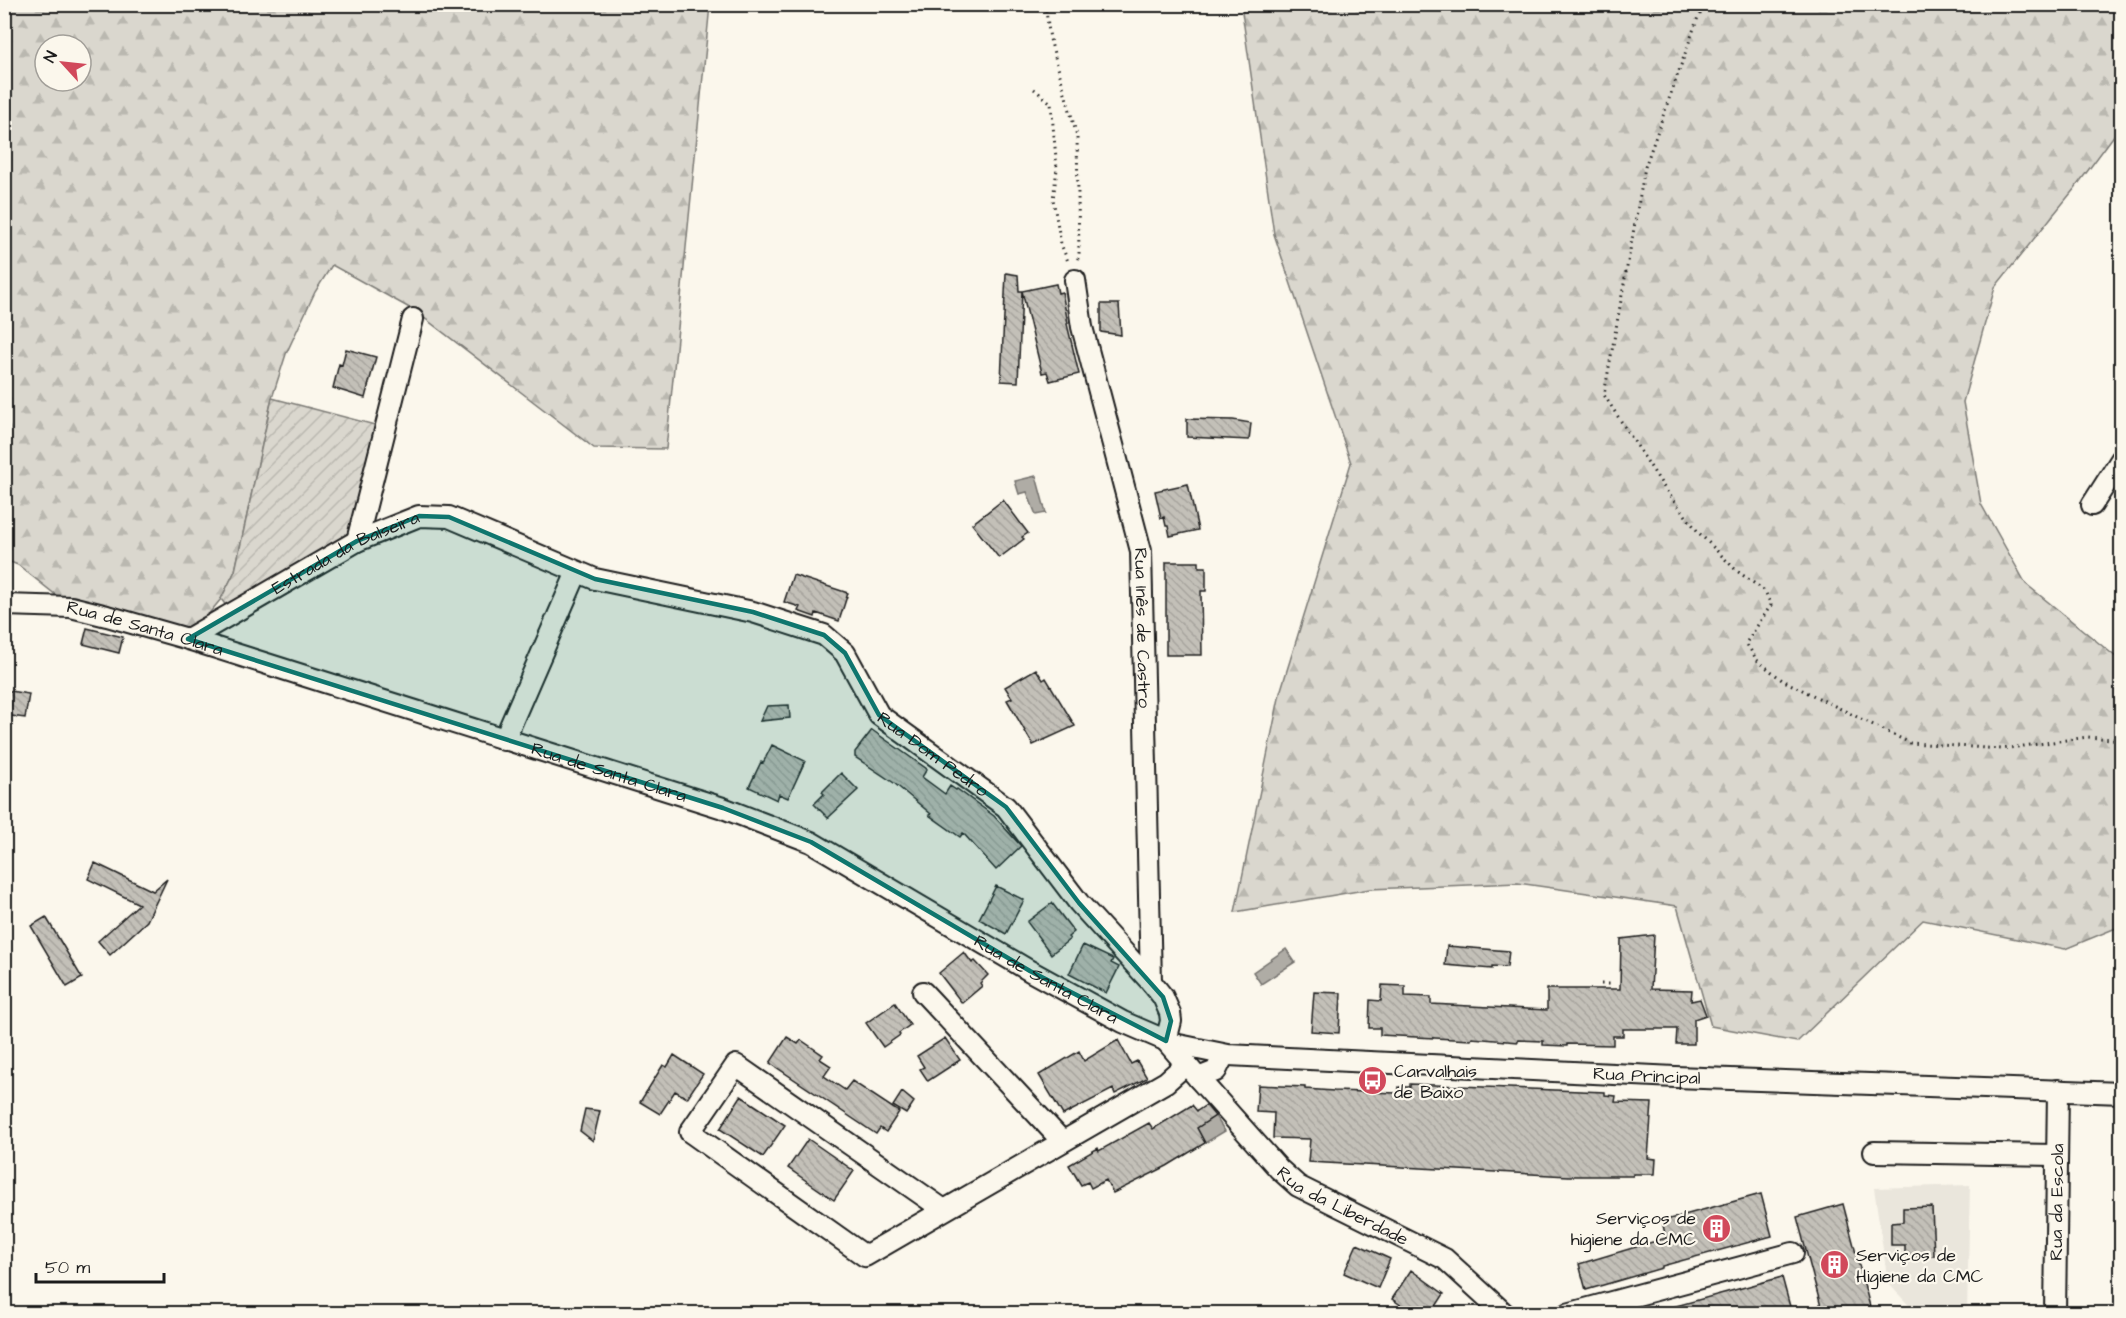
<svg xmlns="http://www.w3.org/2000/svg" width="2126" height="1318" viewBox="0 0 2126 1318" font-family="'Architects Daughter',sans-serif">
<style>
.built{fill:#eae6dc}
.forest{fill:url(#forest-firs);stroke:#7b7a75;stroke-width:1.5;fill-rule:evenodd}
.garden{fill:url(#garden-furrows);stroke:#7b7a75;stroke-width:1.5}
.water{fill:#afaca5;stroke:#74726e;stroke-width:1.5}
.building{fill:url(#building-back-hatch);stroke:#1c1c1c;stroke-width:1.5}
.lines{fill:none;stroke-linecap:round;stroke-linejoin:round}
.minor-casing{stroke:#1c1c1c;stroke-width:24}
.path{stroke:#1c1c1c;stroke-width:3;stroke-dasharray:1.5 4.5;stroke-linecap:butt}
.minor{stroke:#fbf7ec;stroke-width:20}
.marked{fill:#0f766e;fill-opacity:0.2;stroke:#0f766e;stroke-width:4.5;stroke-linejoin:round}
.labels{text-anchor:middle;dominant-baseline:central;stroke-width:4.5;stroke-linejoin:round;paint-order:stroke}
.street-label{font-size:18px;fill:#1c1c1c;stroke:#fbf7ec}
.poi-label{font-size:18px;fill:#1c1c1c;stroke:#fbf7ec;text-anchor:start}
</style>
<defs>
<pattern id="forest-firs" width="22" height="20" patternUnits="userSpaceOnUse" patternTransform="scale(1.5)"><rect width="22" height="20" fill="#dad7ce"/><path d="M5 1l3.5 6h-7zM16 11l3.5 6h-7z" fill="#bab8b0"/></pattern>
<pattern id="garden-furrows" width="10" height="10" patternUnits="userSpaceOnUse" patternTransform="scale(1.5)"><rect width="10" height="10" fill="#dad7ce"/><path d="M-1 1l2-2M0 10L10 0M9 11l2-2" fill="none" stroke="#bab8b0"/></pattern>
<pattern id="building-back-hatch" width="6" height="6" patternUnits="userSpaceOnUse" patternTransform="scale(1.5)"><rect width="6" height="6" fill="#c3c0b8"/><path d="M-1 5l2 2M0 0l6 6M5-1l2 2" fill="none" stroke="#a7a49e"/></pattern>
</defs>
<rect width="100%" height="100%" fill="#fbf7ec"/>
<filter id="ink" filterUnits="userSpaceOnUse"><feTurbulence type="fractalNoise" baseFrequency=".0167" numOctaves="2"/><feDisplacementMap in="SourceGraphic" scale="12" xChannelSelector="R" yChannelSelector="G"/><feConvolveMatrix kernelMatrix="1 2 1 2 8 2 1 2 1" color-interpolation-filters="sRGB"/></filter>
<g filter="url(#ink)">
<path class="built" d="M1970,1185l-3,128h-51l-28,-30 -14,-95z"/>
<path class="forest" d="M4,5h706l-44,444 -72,-1 -179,-137 -83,-46 -17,27 -29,62 -14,44 -37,173 -14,28 -33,40 -117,-32 -53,-42 -13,-5zM45,45h36v36h-36z
M1241,5h880v121l-46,62 -80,99 -32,115 18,102 45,80 95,77v265l-56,23 -142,-29 -126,122 -86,-16 -34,-120 -159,-23 -148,6 -135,23 45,-219 71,-230 -77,-229z"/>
<path class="garden" d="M272,398l103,27 -29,118 -116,68 -9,-12 14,-28z"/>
<path class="water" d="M1036,476l10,37 -10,2 -9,-23 -8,2 -4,-13z
M1286,949l9,13 -34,22 -8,-12z
M1215,1116l10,15 -20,12 -8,-15z"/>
<path class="building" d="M1006,273l12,2 1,16h3l-4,91 -17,-1z
M1056,284l2,9 4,-1 6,31 -1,1 12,50 -29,7 -3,-9 -5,1 -20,-82z
M1101,304h18l2,31 -20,-3z
M346,349l30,8 -11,41 -32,-10 6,-24 3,1z
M1187,419l46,1 18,3 -2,17 -62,-3z
M1188,484l10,46 -28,6 -2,-10h-2l-2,-9 -3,1 -6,-27z
M1003,500l25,33 -6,4 2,2 -25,19 -27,-34z
M1166,562h33v5h7v24h-5l1,64h-36z
M793,575l55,18 -9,28 -23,-8 -1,4 -17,-6 2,-4 -16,-5z
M87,628l36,9 -4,16 -36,-9z
M1036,669l7,11 3,-2 29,48 -42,19 -26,-45 5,-2 -7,-11z
M4,690l25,4 -4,24 -21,-3z
M789,705l1,13 -30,3 7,-15z
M872,730l55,39 -5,8 23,17 5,-8 6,4 1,-1 37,27 27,30 -25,24 -33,-37 -3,4 -31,-22 2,-1 -37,-31 -39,-26v-5z
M772,745l33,16 -17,37 -9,-4 -2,6 -28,-13 12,-25 2,1z
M841,773l17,17 -30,28 -14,-14 10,-10 -2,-2z
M95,863l58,28 14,-12 -20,42 -37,34 -12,-14 41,-37 -51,-25z
M996,886l28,14 -18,34 -27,-15z
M1052,903l22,29 -6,5 2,2 -19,15 -24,-32z
M46,917l36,61 -15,9 -36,-61z
M1654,935l-3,54 41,1 -1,11 9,-2 6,16 -12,4v25h-18l1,-15h-54v7h-10v9l-46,-1v2l-24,-1v-4l-25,-1v2l-46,-4 -1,2 -91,-5v-7h-11l1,-28 11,1 1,-16 23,1v10l26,1v7l116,6v-21h73l1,-50z
M1083,945l30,14 -2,4 8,4 -13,26 -37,-19z
M1447,946l62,5 -2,16 -15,-1v3l-47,-4z
M964,952l8,11 3,-2 13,14 -8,8 2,3 -20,17 -23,-30z
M1314,992l27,1 -2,40 -28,-2z
M895,1003l15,22 -11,8 1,2 -17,12 -17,-24z
M787,1037l11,7 3,-4 22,15 -3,4 11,7 -7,10 21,14 7,-9 47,31 -13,20 -6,-4 -4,6 -106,-71z
M945,1038l15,22 -32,21 -8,-12 4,-2 -7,-11z
M1118,1040l13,24 6,-3 10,17 -32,16 -2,-5 -50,26 -24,-40 40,-24 5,10z
M674,1055l29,19 -16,24 -12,-7 -15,23 -20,-12 23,-37 4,2z
M1410,1084l195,8v3l11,1 -1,6 37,1 -4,55 8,1 -1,15h-22v2h-64l-261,-14 2,-23 -37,-1 1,-25 -18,-1 2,-27 47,2v2l29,2 64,2 1,-6h11z
M902,1092l12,10 -8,12 -13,-8z
M741,1096l44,29 -22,32 -43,-28z
M1192,1105l5,6 9,-6 9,11 -18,12 8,15 -38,23 -54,27 -7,-13 -15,8 -3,-6 -7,3 -12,-20 29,-17 1,3 50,-28 4,6z
M585,1109l15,2 -7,30 -13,-10z
M808,1139l46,32 -20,29 -46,-32z
M1761,1194l11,42 -110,30v2l-76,22 -7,-26 87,-26 -4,-17z
M1843,1204l29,110h-49l-26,-97z
M1932,1207l2,49 -29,1v-12h-14v-22l12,-1v-14z
M1357,1244l33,15 -12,29 -34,-15z
M1411,1270l33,24 -13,20h-17l-22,-15z
M1782,1277l10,37h-127v-5z"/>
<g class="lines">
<defs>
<g id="minor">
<path id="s1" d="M1075,280l7,47 59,224 10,431"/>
<path d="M2092,505l30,-47"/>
<path d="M357,541l56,-222"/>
<path id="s2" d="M4,605l67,2 36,9 81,23 535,169 88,34 219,129 93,51 51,22 54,11 447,22 447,16"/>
<path id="s3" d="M188,639l169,-98 62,-25 30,1 146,62 158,33 71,23 21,18 34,62 127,92 73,96 72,79 12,15 7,16 1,8 -5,20 32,37 18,-7 8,-16"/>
<path d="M504,740l73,-168"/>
<path d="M923,992l139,149"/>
<path id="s4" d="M1198,1078l81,91 19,17 147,73 60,55"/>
<path d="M1874,1152l182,3"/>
<path d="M944,1210l-208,-145 -46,67 175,124 301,-174 19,-17"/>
<path d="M1567,1314l226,-61"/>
<path id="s5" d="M2055,1314l3,-224"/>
</g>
</defs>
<use href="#minor" class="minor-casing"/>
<path class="path" d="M1045,4l5,35 27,97 2,117 -2,10
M1708,4l-10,13 -53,150 -41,228 61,94 34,44 38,38 28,20 6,14 -25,38 11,17 25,20 128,63 92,6 86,-12 34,3
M1034,89l17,14 6,66 -4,30 8,45 8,20
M1601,984h11"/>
<use href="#minor" class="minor"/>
</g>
</g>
<path class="marked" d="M419,516l30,1 146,62 158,33 71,23 21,18 34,62 127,92 73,96 84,94 8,24 -5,20 -136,-70 -219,-129 -88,-34 -535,-169 169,-98z"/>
<defs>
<symbol id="bus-disc" viewBox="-11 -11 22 22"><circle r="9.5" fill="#d1495b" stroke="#fbf7ec"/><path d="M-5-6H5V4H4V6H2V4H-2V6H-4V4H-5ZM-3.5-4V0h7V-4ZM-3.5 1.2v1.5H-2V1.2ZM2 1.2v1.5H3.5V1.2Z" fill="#fff"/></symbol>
<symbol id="building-disc" viewBox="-11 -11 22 22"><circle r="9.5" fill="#d1495b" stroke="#fbf7ec"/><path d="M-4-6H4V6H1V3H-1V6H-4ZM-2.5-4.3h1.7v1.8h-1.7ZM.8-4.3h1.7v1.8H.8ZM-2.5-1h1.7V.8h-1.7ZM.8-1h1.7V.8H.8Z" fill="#fff"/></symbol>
</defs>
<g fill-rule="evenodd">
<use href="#bus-disc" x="1356" y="1064" width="33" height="33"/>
<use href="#building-disc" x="1700" y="1212" width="33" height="33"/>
<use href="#building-disc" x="1818" y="1248" width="33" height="33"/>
</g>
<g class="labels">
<g class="street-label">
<text stroke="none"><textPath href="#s3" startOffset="180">Estrada da Balseira</textPath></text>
<text stroke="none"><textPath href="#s1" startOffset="356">Rua Inês de Castro</textPath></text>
<text stroke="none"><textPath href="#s2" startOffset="144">Rua de Santa Clara</textPath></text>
<text stroke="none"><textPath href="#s3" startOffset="852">Rua Dom Pedro</textPath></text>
<text stroke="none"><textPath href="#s2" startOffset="630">Rua de Santa Clara</textPath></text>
<text stroke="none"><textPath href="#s2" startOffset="1116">Rua de Santa Clara</textPath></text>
<text stroke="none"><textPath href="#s2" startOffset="1734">Rua Principal</textPath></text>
<text stroke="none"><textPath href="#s5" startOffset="112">Rua da Escola</textPath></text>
<text stroke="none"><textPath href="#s4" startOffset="196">Rua da Liberdade</textPath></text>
</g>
<g class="poi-label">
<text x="1394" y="1071">Carvalhais<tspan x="1394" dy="21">de Baixo</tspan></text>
<text x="1696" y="1218" text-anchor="end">Serviços de<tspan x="1696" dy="21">higiene da CMC</tspan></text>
<text x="1856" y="1255">Serviços de<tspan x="1856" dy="21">Higiene da CMC</tspan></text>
</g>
</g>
<rect width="2126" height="1318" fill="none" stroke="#fbf7ec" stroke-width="24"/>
<rect x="12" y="12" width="2102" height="1294" fill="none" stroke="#1c1c1c" stroke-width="2" filter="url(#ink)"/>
<g transform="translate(63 63) rotate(297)"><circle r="28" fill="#fbf7ec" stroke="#a29f99" stroke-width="1.5"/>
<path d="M0-4.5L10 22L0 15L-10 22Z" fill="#d1495b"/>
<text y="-9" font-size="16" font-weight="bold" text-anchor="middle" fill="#1c1c1c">N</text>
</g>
<path d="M36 1273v9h128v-9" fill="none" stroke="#1c1c1c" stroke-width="3"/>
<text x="45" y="1273" font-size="18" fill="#1c1c1c" stroke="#fbf7ec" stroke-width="4.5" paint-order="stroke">50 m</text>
</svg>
